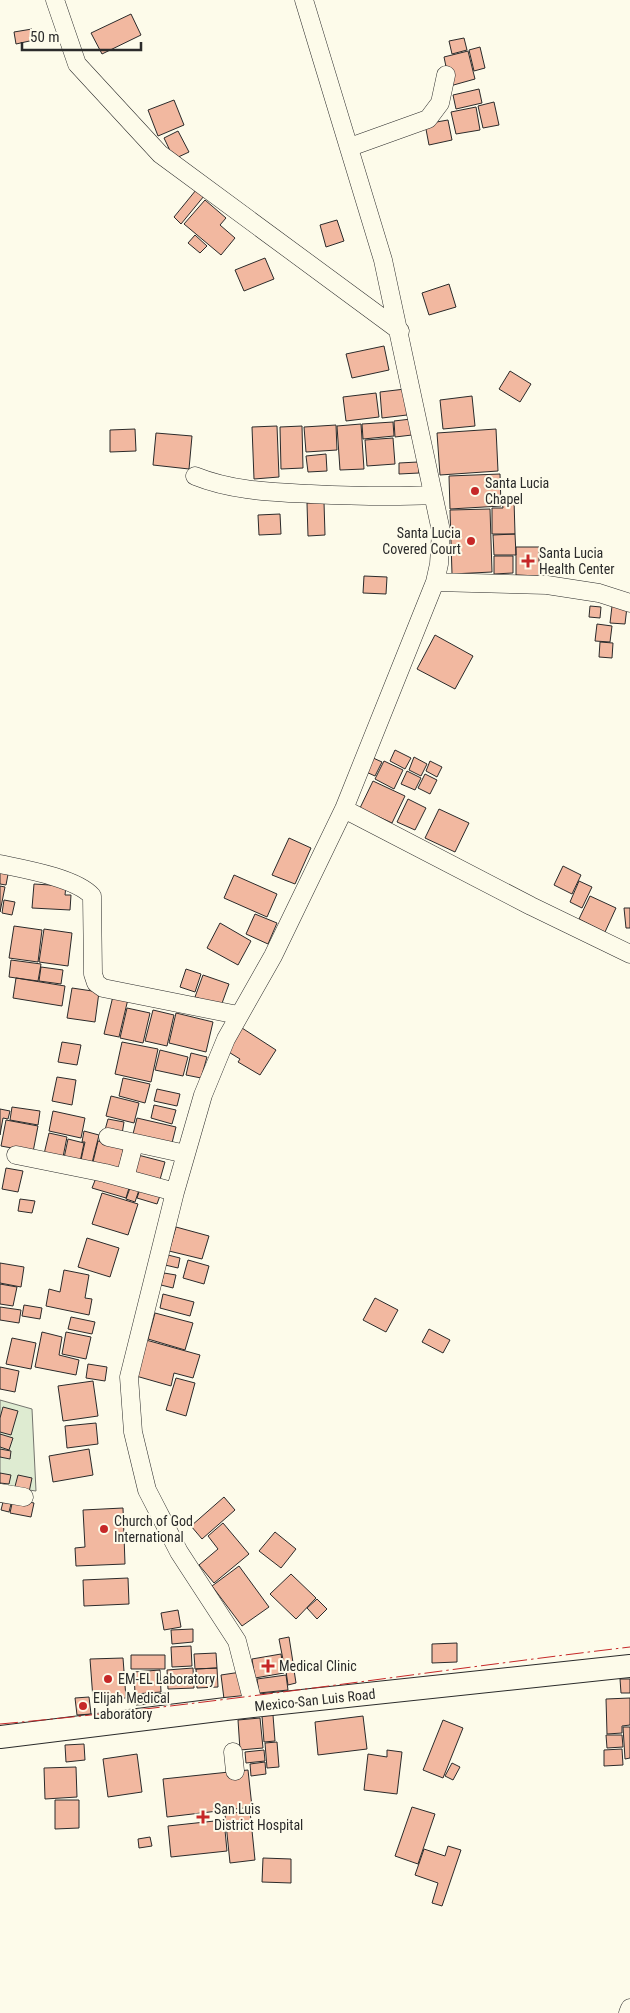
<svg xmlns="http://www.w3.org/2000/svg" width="630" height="2013" viewBox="0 0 630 2013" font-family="'Roboto Condensed',sans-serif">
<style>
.green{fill:#deebd1;stroke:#74746e}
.building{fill:#f2b8a0;stroke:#2b2b2b}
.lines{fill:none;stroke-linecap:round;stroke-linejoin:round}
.minor-casing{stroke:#2b2b2b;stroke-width:19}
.major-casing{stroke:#2b2b2b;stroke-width:24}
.minor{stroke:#fdfbea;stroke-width:18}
.major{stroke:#fdfbea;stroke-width:22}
.power{stroke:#c62828;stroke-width:1;stroke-dasharray:18 4 2.5 4;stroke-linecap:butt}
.poi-dot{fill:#c62828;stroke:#fdfbea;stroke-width:2}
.labels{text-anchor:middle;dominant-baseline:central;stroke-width:4;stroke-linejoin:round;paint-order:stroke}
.poi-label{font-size:14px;fill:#2b2b2b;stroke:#fdfbea;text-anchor:start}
.street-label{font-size:14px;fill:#2b2b2b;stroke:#fdfbea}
</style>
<rect width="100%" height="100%" fill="#fdfbea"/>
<path class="green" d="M0,1400l32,9 4,82 -36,-5z"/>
<path class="building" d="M131,14l10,21 -39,19 -11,-21z
M32,29l2,11 -18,4 -2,-12z
M464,38l3,12 -15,4 -3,-13z
M480,47l5,21 -11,3 -5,-21z
M468,51l7,28 -25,7 -6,-29z
M479,89l3,14 -26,6 -3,-14z
M174,100l10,25 -26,11 -10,-26z
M494,102l5,23 -16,3 -5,-22z
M476,107l4,23 -24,4 -5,-22z
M448,120l4,20 -23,5 -4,-21z
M178,131l11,21 -15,7 -10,-21z
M196,190l8,6 -23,28 -7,-7z
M205,200l21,18 -6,7 15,13 -14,17 -37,-31z
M337,220l7,21 -18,6 -6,-22z
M195,235l12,11 -7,7 -12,-10z
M265,258l9,21 -30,12 -9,-21z
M449,284l7,23 -27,8 -7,-22z
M384,346l5,24 -37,8 -6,-24z
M510,371l21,13 -11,18 -21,-13z
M405,389l2,26 -25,3 -2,-26z
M376,393l3,24 -33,4 -3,-24z
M472,396l3,30 -32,3 -3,-29z
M411,419l1,16 -17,2 -1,-16z
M393,422l1,14 -31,3 -1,-15z
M361,424l3,45 -24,1 -3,-44z
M336,425l1,25 -31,2 -2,-25z
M277,426l2,51 -25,2 -2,-52z
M302,426l1,42 -22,1 -1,-42z
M135,429l1,22 -26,1v-22z
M496,429l2,42 -58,4 -3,-42z
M156,433l36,3 -3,33 -36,-4z
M393,438l2,26 -28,2 -2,-26z
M326,454l1,17 -19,1 -2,-16z
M418,462l1,11 -20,1v-11z
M500,474l1,32 -51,3 -1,-33z
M514,499l1,35h-23v-26h11l-1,-8z
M324,502l1,33 -17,1 -1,-33z
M490,509l2,63 -40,2 -2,-64z
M280,514l1,20 -22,1 -1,-20z
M515,534l1,21h-22l-1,-20z
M516,547h23v29l-23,-1z
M494,556h19v17l-19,1z
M364,576l23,1 -1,17 -23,-1z
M590,606l11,1 -1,11 -11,-1z
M612,606l15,1 -2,17 -15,-1z
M597,624l15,2 -2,16 -15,-1z
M435,635l38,21 -18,33 -38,-20z
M600,642l13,1 -1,15 -13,-1z
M395,750l16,8 -6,11 -15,-8z
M371,757l11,5 -7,14 -11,-5z
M414,757l13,7 -6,12 -12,-6z
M384,761l19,9 -9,19 -19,-10z
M430,761l12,6 -5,10 -11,-6z
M407,771l14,7 -6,12 -14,-6z
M425,774l12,6 -7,14 -12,-6z
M373,781l32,15 -13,27 -32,-15z
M408,799l18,9 -11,22 -18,-8z
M439,809l30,14 -14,29 -30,-14z
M289,838l22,10 -16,36 -23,-9z
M563,866l18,9 -9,19 -18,-9z
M0,867l9,2 -3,16 -6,-1z
M234,875l43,19 -10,23 -43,-19z
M579,881l13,6 -10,21 -12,-6z
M34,884l32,2 -1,9h6l-1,15 -38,-2z
M0,886l5,1 -5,25z
M590,896l26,12 -11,24 -26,-13z
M4,900l11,2 -3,13 -10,-2z
M624,908h6v20h-4z
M255,914l22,9 -9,21 -22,-10z
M220,923l31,18 -13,24 -31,-17z
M14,926l28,4 -4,32 -29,-4z
M44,929l28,4 -4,33 -29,-4z
M11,960l30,4 -3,17 -29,-4z
M41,967l22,3 -2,14 -22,-3z
M186,969l15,5 -6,18 -15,-5z
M203,975l26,9 -8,22 -26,-9z
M16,978l49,8 -3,20 -49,-8z
M72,988l27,4 -4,30 -28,-4z
M113,996l15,3 -9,38 -15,-3z
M127,1008l23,5 -7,30 -23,-5z
M153,1010l21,5 -7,31 -22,-5z
M176,1013l37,9 -7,30 -37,-9z
M242,1028l34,22 -16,25 -22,-13 2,-3 -13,-8z
M62,1042l19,3 -4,20 -19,-3z
M122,1042l36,7 -7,33 -36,-8z
M160,1050l28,7 -5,19 -28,-6z
M191,1053l16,4 -6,21 -15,-3z
M57,1077l19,3 -4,25 -20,-4z
M123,1078l27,6 -5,19 -26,-7z
M157,1089l23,5 -3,12 -23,-5z
M111,1096l28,7 -5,20 -28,-7z
M154,1105l22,5 -4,14 -21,-6z
M12,1107l28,4 -2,14 -28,-5z
M0,1109l10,2 -2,8 -5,-1 -3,17z
M53,1111l32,7 -4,20 -32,-7z
M137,1118l39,9 -5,20 -39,-9z
M108,1119l16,3 -2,12 -17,-4z
M6,1120l32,6 -5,26 -32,-6z
M84,1131l15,4 -7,28 -11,-3 4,-18h-3z
M49,1133l18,4 -4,20 -19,-3z
M68,1139l16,4 -4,19 -16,-4z
M98,1141l26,6 -5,21 -26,-6z
M138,1155l27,7 -6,21 -26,-8z
M6,1168l17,3 -5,21 -16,-3z
M96,1178l33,10 -3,10 -34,-10z
M141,1186l20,7 -4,11 -20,-6z
M130,1188l9,2 -4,12 -9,-3z
M102,1193l36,11 -10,31 -36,-11z
M20,1199l15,2 -3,12 -14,-2z
M176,1227l33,9 -7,23 -33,-8z
M87,1238l32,10 -9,29 -32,-10z
M168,1255l12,3 -2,10 -13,-3z
M188,1260l21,6 -5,18 -21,-6z
M0,1263l24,4 -3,20 -21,-4z
M64,1270l25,5 -4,23 7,1 -3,16 -43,-9 3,-17 11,3z
M164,1273l12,2 -3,13 -12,-3z
M0,1284l17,3 -4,19 -13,-2z
M163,1294l31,8 -4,14 -30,-8z
M375,1298l23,12 -12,22 -23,-12z
M24,1305l18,3 -2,11 -18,-3z
M0,1307l21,3 -2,13 -19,-3z
M155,1313l38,10 -8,27 -37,-11z
M71,1317l24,5 -3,12 -24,-5z
M429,1329l21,11 -7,13 -21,-11z
M42,1332l20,5 -3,18 20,5 -3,15 -41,-8z
M66,1332l25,5 -5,22 -24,-5z
M12,1338l24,5 -5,26 -25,-5z
M146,1340l54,15 -7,23 -19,-5 -3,13 -35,-10z
M88,1364l19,3 -2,14 -19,-3z
M0,1367l19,4 -4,21 -15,-3z
M176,1378l19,5 -9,33 -20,-6z
M93,1381l5,35 -35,5 -5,-35z
M3,1407l15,4 -7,24 -11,-3v-14z
M96,1423l2,21 -31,4 -2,-22z
M0,1434l13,4 -4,12 -9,-3z
M0,1449l11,2 -1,8 -10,-2z
M89,1449l4,26 -40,7 -4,-26z
M0,1473l11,2 -2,9 -9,-1z
M18,1475l14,3 -4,19 -15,-3z
M224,1497l11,13 -33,29 -11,-13z
M4,1498l8,2 -3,12 -8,-2z
M13,1499l21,4 -3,14 -21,-4z
M123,1508l2,56 -49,2 -1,-18 10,-1 -2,-37z
M223,1523l26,31 -35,29 -15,-18 19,-16 -10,-13z
M275,1532l21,17 -15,19 -22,-17z
M239,1566l30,41 -27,19 -30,-40z
M291,1574l25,24 -20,21 -26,-25z
M128,1578l1,26 -45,2 -1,-26z
M317,1599l10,10 -10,10 -10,-11z
M178,1610l3,17 -17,3 -3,-17z
M193,1629v13l-21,2 -1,-14z
M289,1637l5,32 -9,1 -6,-31z
M457,1643v19l-25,1v-19z
M191,1646l1,20 -20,1 -1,-20z
M216,1653l1,15 -22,1 -1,-15z
M281,1654l3,19 -29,5 -3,-19z
M131,1655h34v14h-34z
M123,1658l3,40 -33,1 -3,-40z
M193,1668l1,20 -26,1 -1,-19z
M217,1668l1,19 -21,1 -1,-19z
M160,1670l1,22 -26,2 -1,-22z
M294,1670l2,13 -8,2 -2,-14z
M241,1672l3,24 -20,3 -3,-24z
M286,1675l2,15 -29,3 -2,-14z
M620,1679h10v14h-9z
M169,1693v10l-16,1v-10z
M152,1694v10l-16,1v-10z
M89,1697l2,17 -14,1 -2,-17z
M630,1698v27l-8,1v7l-15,1 -1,-35z
M273,1715l2,26 -11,1 -2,-26z
M363,1716l4,33 -49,6 -3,-33z
M260,1718l3,30 -23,2 -2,-30z
M443,1720l20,8 -20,50 -20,-8z
M623,1727h7v31l-5,1z
M606,1735h16l1,12 -16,1z
M277,1742l2,25 -12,1 -2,-25z
M84,1744l1,16 -19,2 -1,-17z
M622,1749l1,16 -19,1v-16z
M264,1750l1,11 -19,2 -1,-11z
M387,1750l15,2 -5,42 -33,-4 4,-36 19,3z
M137,1754l5,38 -34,5 -5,-38z
M265,1762l1,12 -15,2 -1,-12z
M452,1763l8,4 -7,13 -8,-4z
M76,1767l1,30 -32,2 -1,-31z
M248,1770l4,37 -85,10 -4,-38z
M55,1800h24v28l-24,1z
M412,1807l23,7 -17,50 -23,-8z
M250,1811l5,49 -25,3 -5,-49z
M224,1820l3,31 -56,6 -3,-31z
M150,1837l2,9 -13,2 -1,-9z
M448,1846l13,4 -19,56 -10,-3 6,-20 -23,-8 9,-26 21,7z
M263,1858l28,1v24l-29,-1z"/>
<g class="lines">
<defs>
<path id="minor" d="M55,0l22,64 83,90 240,177
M350,147l78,-28 12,-16 6,-28
M195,476c37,15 76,16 116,18 41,2 81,3 122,1
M435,582l112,3 52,8 31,10
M344,809l187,97 99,48
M0,864c24,5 76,14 92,32l1,78 3,9 7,5 135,27
M108,1137l78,17
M16,1155l89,18 70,19
M125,1178l9,-34
M0,1493l24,4
M254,1707l-17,-66 -58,-89 -32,-62 -14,-58 -4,-55 46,-185 28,-97 23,-56 47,-83 71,-147 91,-227 4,-18 2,-33 -58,-271 -79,-260
M233,1752l2,19
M628,2013l2,-5"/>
<path id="major" d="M0,1737l226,-28 404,-43"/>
</defs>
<use href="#minor" class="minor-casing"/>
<use href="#major" class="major-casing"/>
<use href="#minor" class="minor"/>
<use href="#major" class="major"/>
<path class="power" d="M0,1724c211,-19 420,-52 630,-77"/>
</g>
<g class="poi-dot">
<circle cx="475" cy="491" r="5"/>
<circle cx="471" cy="541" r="5"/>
<path d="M525.5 553.5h5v5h5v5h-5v5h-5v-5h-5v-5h5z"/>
<circle cx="104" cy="1529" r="5"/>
<path d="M265.5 1658.5h5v5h5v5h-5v5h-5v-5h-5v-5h5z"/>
<circle cx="108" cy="1679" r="5"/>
<circle cx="83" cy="1706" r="5"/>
<path d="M200.5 1809.5h5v5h5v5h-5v5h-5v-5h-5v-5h5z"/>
</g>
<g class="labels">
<g class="poi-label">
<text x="485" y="483">Santa Lucia<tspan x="485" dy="16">Chapel</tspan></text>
<text x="461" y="533" text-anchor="end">Santa Lucia<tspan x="461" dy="16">Covered Court</tspan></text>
<text x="539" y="553">Santa Lucia<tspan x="539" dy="16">Health Center</tspan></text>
<text x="114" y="1521">Church of God<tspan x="114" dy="16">International</tspan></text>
<text x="279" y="1666">Medical Clinic</text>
<text x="118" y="1679">EM-EL Laboratory</text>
<text x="93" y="1698">Elijah Medical<tspan x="93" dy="16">Laboratory</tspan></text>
<text x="214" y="1809">San Luis<tspan x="214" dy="16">District Hospital</tspan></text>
</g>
<g class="street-label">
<text transform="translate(315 1700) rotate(-6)">Mexico-San Luis Road</text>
</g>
</g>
<path d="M22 42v8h119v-8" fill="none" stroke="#2b2b2b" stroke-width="2.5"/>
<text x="30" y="42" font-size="15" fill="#2b2b2b" stroke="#fdfbea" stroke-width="4" paint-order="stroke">50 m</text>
</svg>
